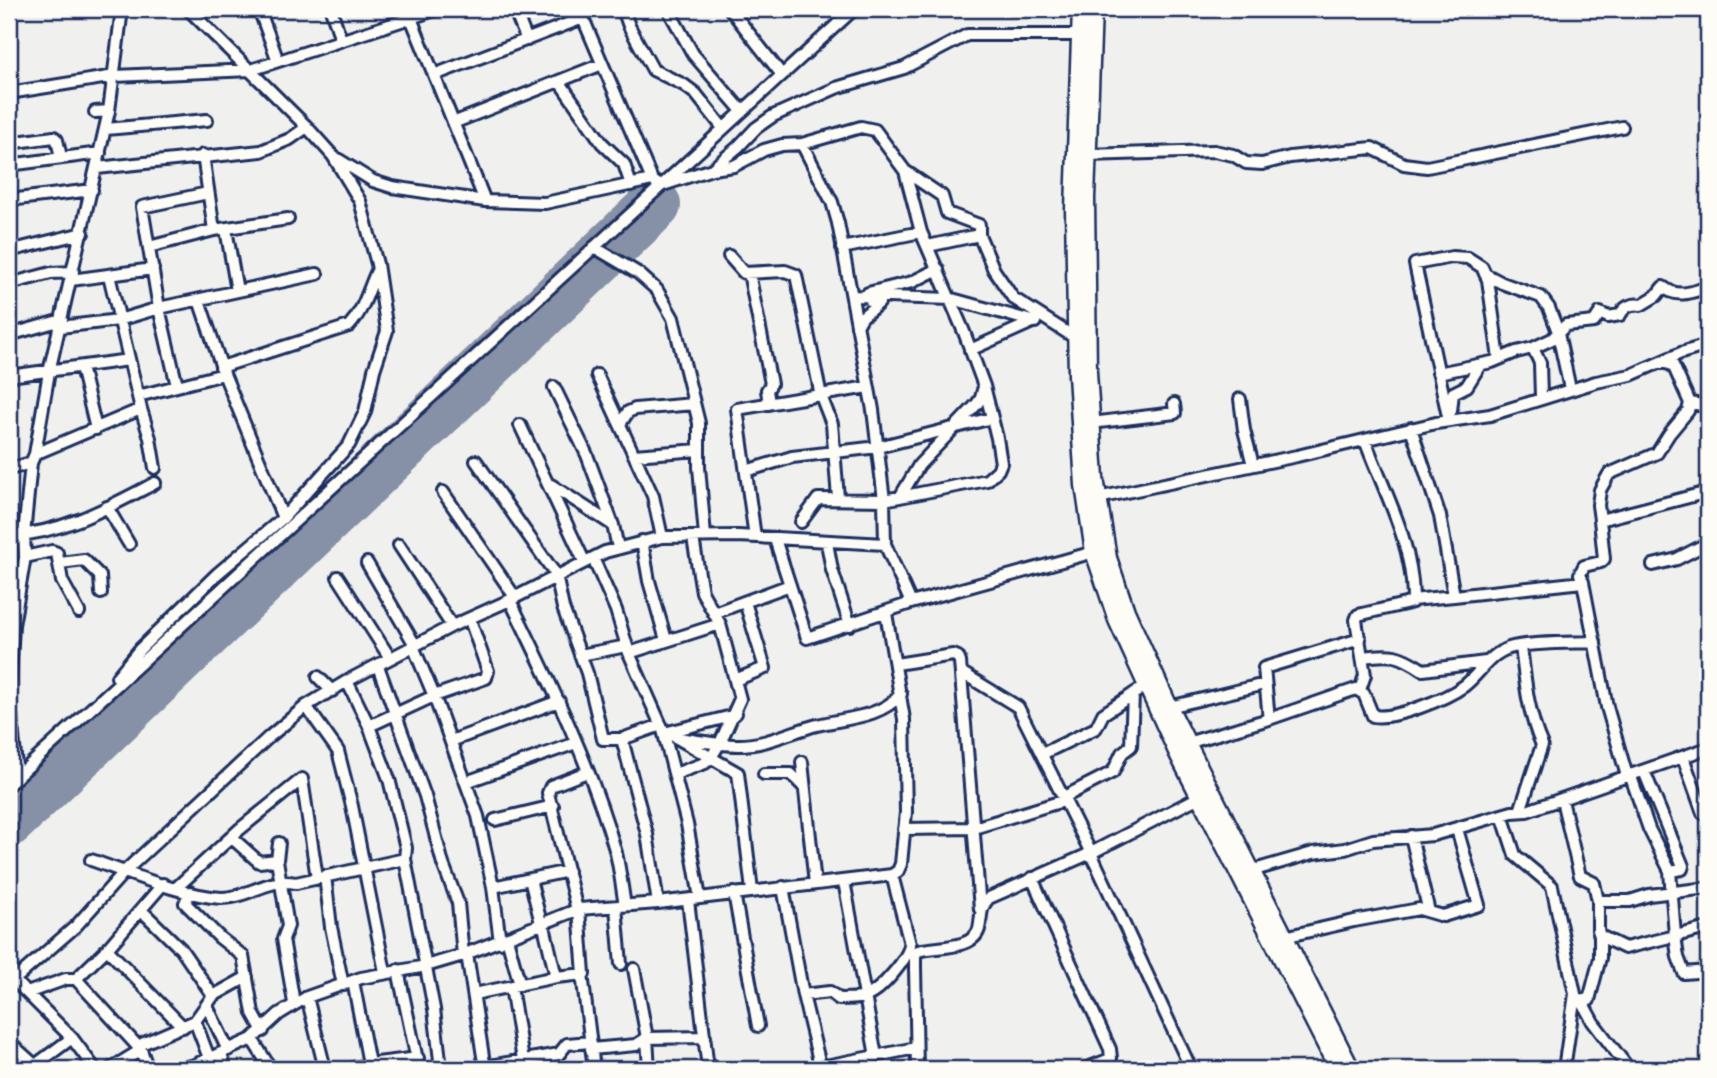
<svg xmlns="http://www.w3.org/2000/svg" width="1717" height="1078" viewBox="0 0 1717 1078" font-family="Delius,sans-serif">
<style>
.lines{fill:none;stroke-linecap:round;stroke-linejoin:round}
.runway{stroke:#8690a6;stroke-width:52}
.minor-casing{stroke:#1b2f5e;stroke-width:16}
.highway-casing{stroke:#1b2f5e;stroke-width:21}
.minor{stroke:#fdfcf7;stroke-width:10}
.highway{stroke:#fdfcf7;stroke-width:16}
</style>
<rect width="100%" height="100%" fill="#f0f0ee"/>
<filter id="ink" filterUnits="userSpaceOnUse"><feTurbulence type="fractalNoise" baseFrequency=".0143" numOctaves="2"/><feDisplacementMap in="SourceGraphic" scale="14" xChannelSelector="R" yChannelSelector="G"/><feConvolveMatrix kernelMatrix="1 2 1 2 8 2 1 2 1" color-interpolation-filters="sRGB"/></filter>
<g filter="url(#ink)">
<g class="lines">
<path class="runway" d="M9,821l646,-616"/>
<defs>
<path id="minor" d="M259,9l19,52
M331,9l10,31
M514,9l13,31
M579,9l73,171
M623,9l6,17 24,44 31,15 12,9 27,34
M668,9l25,45 49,57
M730,9l52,66
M411,18l74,183
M434,75l149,-57
M559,81l43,62 22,21 7,21
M9,93l106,-17 136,-6 187,-61
M95,112l14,-1
M453,123l149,-59
M106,129l101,-9
M9,143l45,-6 3,3 4,17
M802,144l30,58 6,21 35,187 11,90 1,44 26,59
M203,155l11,75
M1087,155l127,-4 19,4 13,8 16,1 28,-7 82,-9 32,16 23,3 195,-40
M336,158l37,23 19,6 93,14 60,2 107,-23 8,6 52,-17 22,-3 30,-16 18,-5 20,-1 59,-17 14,3 30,41 37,25 5,17 32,12v10l15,35 19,28 64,41
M9,165l91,-12
M97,168l164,-17 29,-12 17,-12
M712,169l26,-22 18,-19 17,-12 63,-28 68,-20 63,-33h113
M9,200l83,-10
M226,229l11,62
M928,246l51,-11
M149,247l65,-17 74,-11
M594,247l44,26 19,17 16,28 26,105v44l6,69
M842,248l79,-16
M9,251l74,-18
M729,256l15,17 41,-2 11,4 25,121 11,28 6,74
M749,273l22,111 -4,6 2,14
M1485,274l17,9 39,14 8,11 8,21 13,60
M109,275l32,134 9,29 5,30
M71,280l82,-11
M9,284l42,-11 22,-1
M868,293l44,-11 26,-13
M855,296l97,3 83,23
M199,300l25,74 59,144
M857,326l5,-9 17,-14 -8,-2
M60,327l59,-7 40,-12 158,-34
M9,335l53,-15
M1533,348l19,-9 14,-14 28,-3 6,-9 8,4 12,-2c4,-8 12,-12 21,-10l15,-9 7,-9c14,11 27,6 42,1l3,9
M970,350l65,-29
M1661,362l12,3 17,38 -2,8 -19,23 -12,19 -48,21 -9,16 -2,15 2,15 108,-28
M81,367l15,62
M221,367l128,-41c15,-16 19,-36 28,-55
M1438,373l54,-11 24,-10 17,-4 7,15 1,34
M597,375l56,121 9,41
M9,376l120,-16
M177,386l-18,-78 -17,-101 66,-14
M554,387l33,68 26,70
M138,396l86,-22
M1240,399l4,31 9,35
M1690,403l12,2 6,6
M1451,411l2,-18 14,-7 13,-21
M1449,421l-34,-157 37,-7 16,1 14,9 6,13 11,79
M1091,423l84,-10 -1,-9
M620,424l8,-12 7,-3 59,-5
M520,425l64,136
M1411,428l29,88 14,80 -42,4
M35,454l106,-45
M634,455l65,-5
M476,461l80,114 7,33 24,65 16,66h19l39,-14
M9,469l22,-6
M746,471l46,-14 86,-10 114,-29
M551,485l62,40 5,23
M443,492l72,105
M900,497l19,-32 58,-61 4,-6 2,-8
M1098,498l199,-42 139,-33 54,-8 106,-33 35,-7 50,-22 27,-8
M107,507l22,37
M801,522l17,-23 66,1 103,-20 11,-10 3,-7 -4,-25 -13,-52 -20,-54 -43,-100 -16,-61
M9,536c54,-3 98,-28 146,-53
M755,537l-18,-128 131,-22
M775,539l32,99 104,-35 183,-51
M642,541l7,40 17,59
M827,543l5,27 18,55
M399,545l53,81
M25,557l27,-6 5,2 5,28 17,31
M593,558l23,52 13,43 34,77 24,94 13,74
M60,563l24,-3 16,16 1,17
M367,563l48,82
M1653,565l24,-6 31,-16
M338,577l52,81
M1583,582l-3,-8 4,-8 17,-4 3,-3 -4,-39
M1454,596l129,-14 24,125 20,69
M510,600c40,82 81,165 106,253 4,17 6,35 9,53
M714,613l76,-28
M413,646l21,50 44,120 15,71 7,55
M629,653l91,-29
M580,655l47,-9
M1363,657c28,-4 36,-3 60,13l63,-8
M896,664l57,-9 5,2 2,5 20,247
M378,666l47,130 18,68 15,39 5,52
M961,672l57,35 73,146 100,216
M117,677l23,-28 77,-75 66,-56 66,-73 16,-33 9,-42 13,-39 -10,-67 -17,-63 -27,-45 -26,-29 -119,-118
M318,677l14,14
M735,680l30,-12 -20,-66
M1360,690l5,-15 -9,-55 2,-5 47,-11 7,-2 1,-5c-1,-57 -29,-105 -48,-157
M306,706l32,45 14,55 33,166
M1169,707l96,-23
M1269,719l87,-30 8,5 9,22c21,4 73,-17 91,-30 16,-12 24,-31 45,-38 19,-6 64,-5 86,-6
M369,726l65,-30 52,-18 2,-7 -18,-51
M663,730l75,43 14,118
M668,732l64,-16 4,-3
M680,738c19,3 39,7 59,7 28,0 51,-13 78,-20 28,-7 64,-7 84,-31
M622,739l25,95 11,69
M451,741l108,-40
M1187,743l82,-24 -5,-51 96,-29
M1042,754l54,-26 7,-14 35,-23
M1683,757l20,56 5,-1
M802,762l13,122
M1644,771l39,95 -1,3 -12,2
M675,774l30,-11 7,-7 8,-13 20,-44 -20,-75 -18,-32 -9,-54
M764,774h27l13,13
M1630,774l19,55 21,42 5,65 3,21 6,16 24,-2
M17,777l-8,-84 4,-68 12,-68 -1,-22 7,-72 4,-9 14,-82 60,-261 13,-102
M466,782l110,-39
M9,784l845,-775
M1064,797l49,-25 9,-19 9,-7 2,-52
M1562,800l18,76 14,7 4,18h32l19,-6 59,-7
M1520,811l22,-66c-14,-31 -17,-65 -21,-99
M1502,815l13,40 37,31 23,108 -11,75
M495,820l58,-14
M904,829l70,-1 92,-28
M1411,836l18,76
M231,837l28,25 18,-2
M279,843l-2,17 11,66 -5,13 11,64
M405,859l29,150 7,60
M91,860c38,13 92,36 131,38 27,0 45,-21 74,-15l109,-24 1,-11 -17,-69 -20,-53 -22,-45
M1251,871l62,-18 32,-4 28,-9 60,-5 79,-23 15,-1 181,-63
M325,876l6,51 12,58
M1032,878l78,171 1,9 -3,2 -23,9
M530,879l11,44
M844,881l32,175
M493,887l75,-16
M783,887l20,108 18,74
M176,888l64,-59 62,-50 15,99
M190,892l-5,11 35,35 23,18 10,57 10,18
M734,893l24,133
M688,900l20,169
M1598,901v29l2,6 25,12 83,-20
M616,907l5,57
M141,910l40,39 32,47
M577,910l-29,-117 3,-7 36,-14
M543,922l13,55
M1284,937l70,-16 65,-12 24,7 36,-11 -22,-76
M507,938l13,47
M107,949l76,78
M467,954l18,115
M634,969l13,69 58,-1
M398,970l21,99
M582,974l12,95
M9,975l63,63 23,31
M76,979l65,71 7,19
M14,980l62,-54 49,-55 144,-134 37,-31 41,-25 105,-55 58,-26 95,-48 57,-15 76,-1 147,8
M353,981l17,88
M511,987l12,73
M27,993l39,-14h10l31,-30 56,-65
M474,994l82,-17 28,-3 -5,-65
M803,995l27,-3 9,7c8,-1 21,1 28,-3 14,-6 42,-38 43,-52l-18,-69
M307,997l18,72
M1577,999l12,1 11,-42v-22
M1581,1000l12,22 36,47
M207,1006l21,44
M195,1021l14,37
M252,1039l19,30
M9,1042l29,26
M137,1046l58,-25 18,-25 34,-19
M591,1049l45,-4 11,-7 2,31
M221,1053l4,16
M484,1067l75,-13 8,-10 23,-2
M820,1067l96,-19
M30,1069l42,-31
M110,1069l31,-19
M175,1069l17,-3 60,-27 27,-25 28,-17 54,-19 65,-12 37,-11 116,-46 79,-6 234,-28 6,-4 3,-7 5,-52 -2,-93 -18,-106
M350,1069l19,-5 49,-6
M917,1069l-2,-102v-12l3,-4c17,-5 55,-1 61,-22 3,-13 0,-21 10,-31l102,-45 112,-58"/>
<path id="highway" d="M1081,9l-7,200 3,166 7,110 10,67 23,68 61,134 160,315
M1093,9l-7,189 2,174 7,106 13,80 18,53 43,96 182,362"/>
</defs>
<use href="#minor" class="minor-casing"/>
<use href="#highway" class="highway-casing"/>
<use href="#minor" class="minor"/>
<use href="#highway" class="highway"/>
</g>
</g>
<rect width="1717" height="1078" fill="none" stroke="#fdfcf7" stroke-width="35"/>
<rect x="18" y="18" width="1682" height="1043" fill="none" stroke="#1b2f5e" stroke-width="2.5" filter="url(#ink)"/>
</svg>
